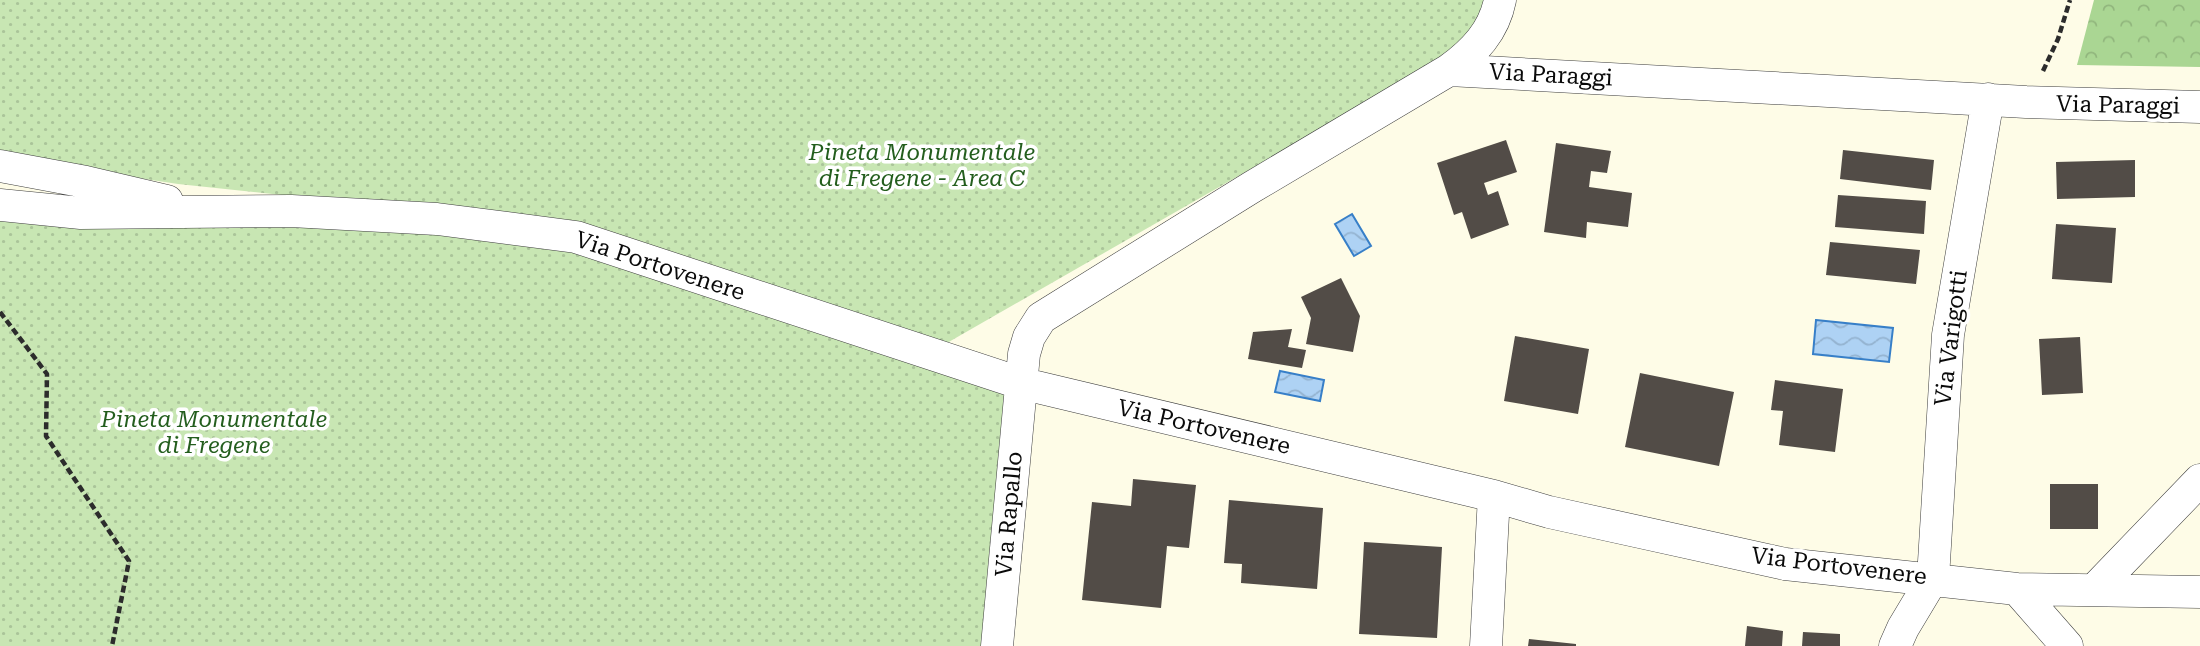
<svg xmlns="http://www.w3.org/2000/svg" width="2200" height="646" viewBox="0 0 2200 646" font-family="'Roboto Serif',serif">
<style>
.grass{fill:url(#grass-dots)}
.forest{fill:url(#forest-crowns)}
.water{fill:url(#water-waves);stroke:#377fc8;stroke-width:2}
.building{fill:#524c47}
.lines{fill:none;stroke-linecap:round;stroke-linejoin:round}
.street-casing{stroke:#3d3d3d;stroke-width:33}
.path{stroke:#2c2c2c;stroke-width:4.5;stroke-dasharray:7 3.5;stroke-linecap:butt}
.street{stroke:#fff;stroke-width:32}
.labels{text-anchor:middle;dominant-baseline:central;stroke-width:7;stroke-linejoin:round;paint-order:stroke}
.street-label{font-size:23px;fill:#0a0a0a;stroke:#fff}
.park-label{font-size:23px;font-style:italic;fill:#245e1e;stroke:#fff}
</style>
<defs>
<pattern id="grass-dots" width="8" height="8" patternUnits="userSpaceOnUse" patternTransform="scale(1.75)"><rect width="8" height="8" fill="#c8e6b3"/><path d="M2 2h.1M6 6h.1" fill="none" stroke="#aac499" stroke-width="1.8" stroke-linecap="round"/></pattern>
<pattern id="forest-crowns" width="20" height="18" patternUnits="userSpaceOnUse" patternTransform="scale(1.75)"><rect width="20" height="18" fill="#aad693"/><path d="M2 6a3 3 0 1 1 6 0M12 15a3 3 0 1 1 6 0" fill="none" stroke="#91b67d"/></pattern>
<pattern id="water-waves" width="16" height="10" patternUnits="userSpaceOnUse" patternTransform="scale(1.75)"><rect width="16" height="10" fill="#aed2f4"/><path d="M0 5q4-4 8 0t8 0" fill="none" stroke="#94b3d0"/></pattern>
</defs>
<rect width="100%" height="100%" fill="#fefce7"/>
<path class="grass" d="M0,0h1489l-3,34 -546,313 -359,-120 -403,-43 -178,-27z
M0,205l384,21 188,20 448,137 -29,263h-991z"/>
<path class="forest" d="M2094,0h106v67l-123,-2z"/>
<path class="water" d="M1352,214l19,32 -17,10 -19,-32z
M1816,320l77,8 -4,34 -76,-8z
M1280,371l44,9 -4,21 -45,-9z"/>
<path class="building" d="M1506,140l11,32 -33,11 4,12 10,-4 11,34 -38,14 -9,-27 -8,3 -17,-52z
M1556,143l55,8 -4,22 -16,-2 -2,16 43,6 -4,34 -41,-5 -1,16 -42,-6z
M1843,150l91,10 -3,30 -91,-11z
M2135,160v37l-78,2 -1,-37z
M1838,195l88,6 -2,33 -89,-7z
M2056,224l60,4 -4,55 -60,-4z
M1830,242l90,8 -4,34 -90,-9z
M1341,278l19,38 -7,36 -47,-8 5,-26 -10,-21z
M1292,329l-4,18 18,3 -4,18 -54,-9 5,-27z
M1515,336l74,13 -11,65 -74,-13z
M2080,337l3,56 -41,2 -3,-56z
M1640,373l94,19 -15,74 -94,-19z
M1775,380l68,9 -8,63 -56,-7 4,-34 -12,-1z
M1133,479l63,6 -7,63 -22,-2 -6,62 -79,-8 10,-98 39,4z
M2050,484h48v45h-48z
M1229,500l94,8 -6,81 -76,-6 1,-19 -18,-1z
M1364,542l78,5 -5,91 -78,-4z
M1747,626l36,5 -1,15h-37z
M1803,632l37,2v12h-38z
M1529,639l47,5v2h-48z"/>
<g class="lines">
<defs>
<path id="street" d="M1449,70c25,-18 45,-39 51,-70
M0,166l86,16 81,19
M0,205l81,8 210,-2 146,8 139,18 444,146 474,113 55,16 236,52 232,25 183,3
M2017,589l50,57
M2095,589l105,-109
M997,646l27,-292 5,-17 12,-19 211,-131 197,-117 577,32 174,5
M1486,646l8,-150
M1895,646l8,-18 30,-50 15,-243 40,-236"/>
</defs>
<use href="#street" class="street-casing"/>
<path class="path" d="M2043,71l15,-32 12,-39
M0,312l47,62 -1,62 83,125 -17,85"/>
<use href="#street" class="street"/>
</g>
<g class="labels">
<g class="street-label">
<text transform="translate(1551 75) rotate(3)">Via Paraggi</text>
<text transform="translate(2118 105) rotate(1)">Via Paraggi</text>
<text transform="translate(660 266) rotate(18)">Via Portovenere</text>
<text transform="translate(1951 338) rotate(-83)">Via Varigotti</text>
<text transform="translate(1204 427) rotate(13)">Via Portovenere</text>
<text transform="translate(1009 514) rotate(-85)">Via Rapallo</text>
<text transform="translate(1839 566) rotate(7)">Via Portovenere</text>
</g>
<g class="park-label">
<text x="922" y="152">Pineta Monumentale<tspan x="922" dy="26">di Fregene - Area C</tspan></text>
<text x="214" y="419">Pineta Monumentale<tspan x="214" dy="26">di Fregene</tspan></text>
</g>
</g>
</svg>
